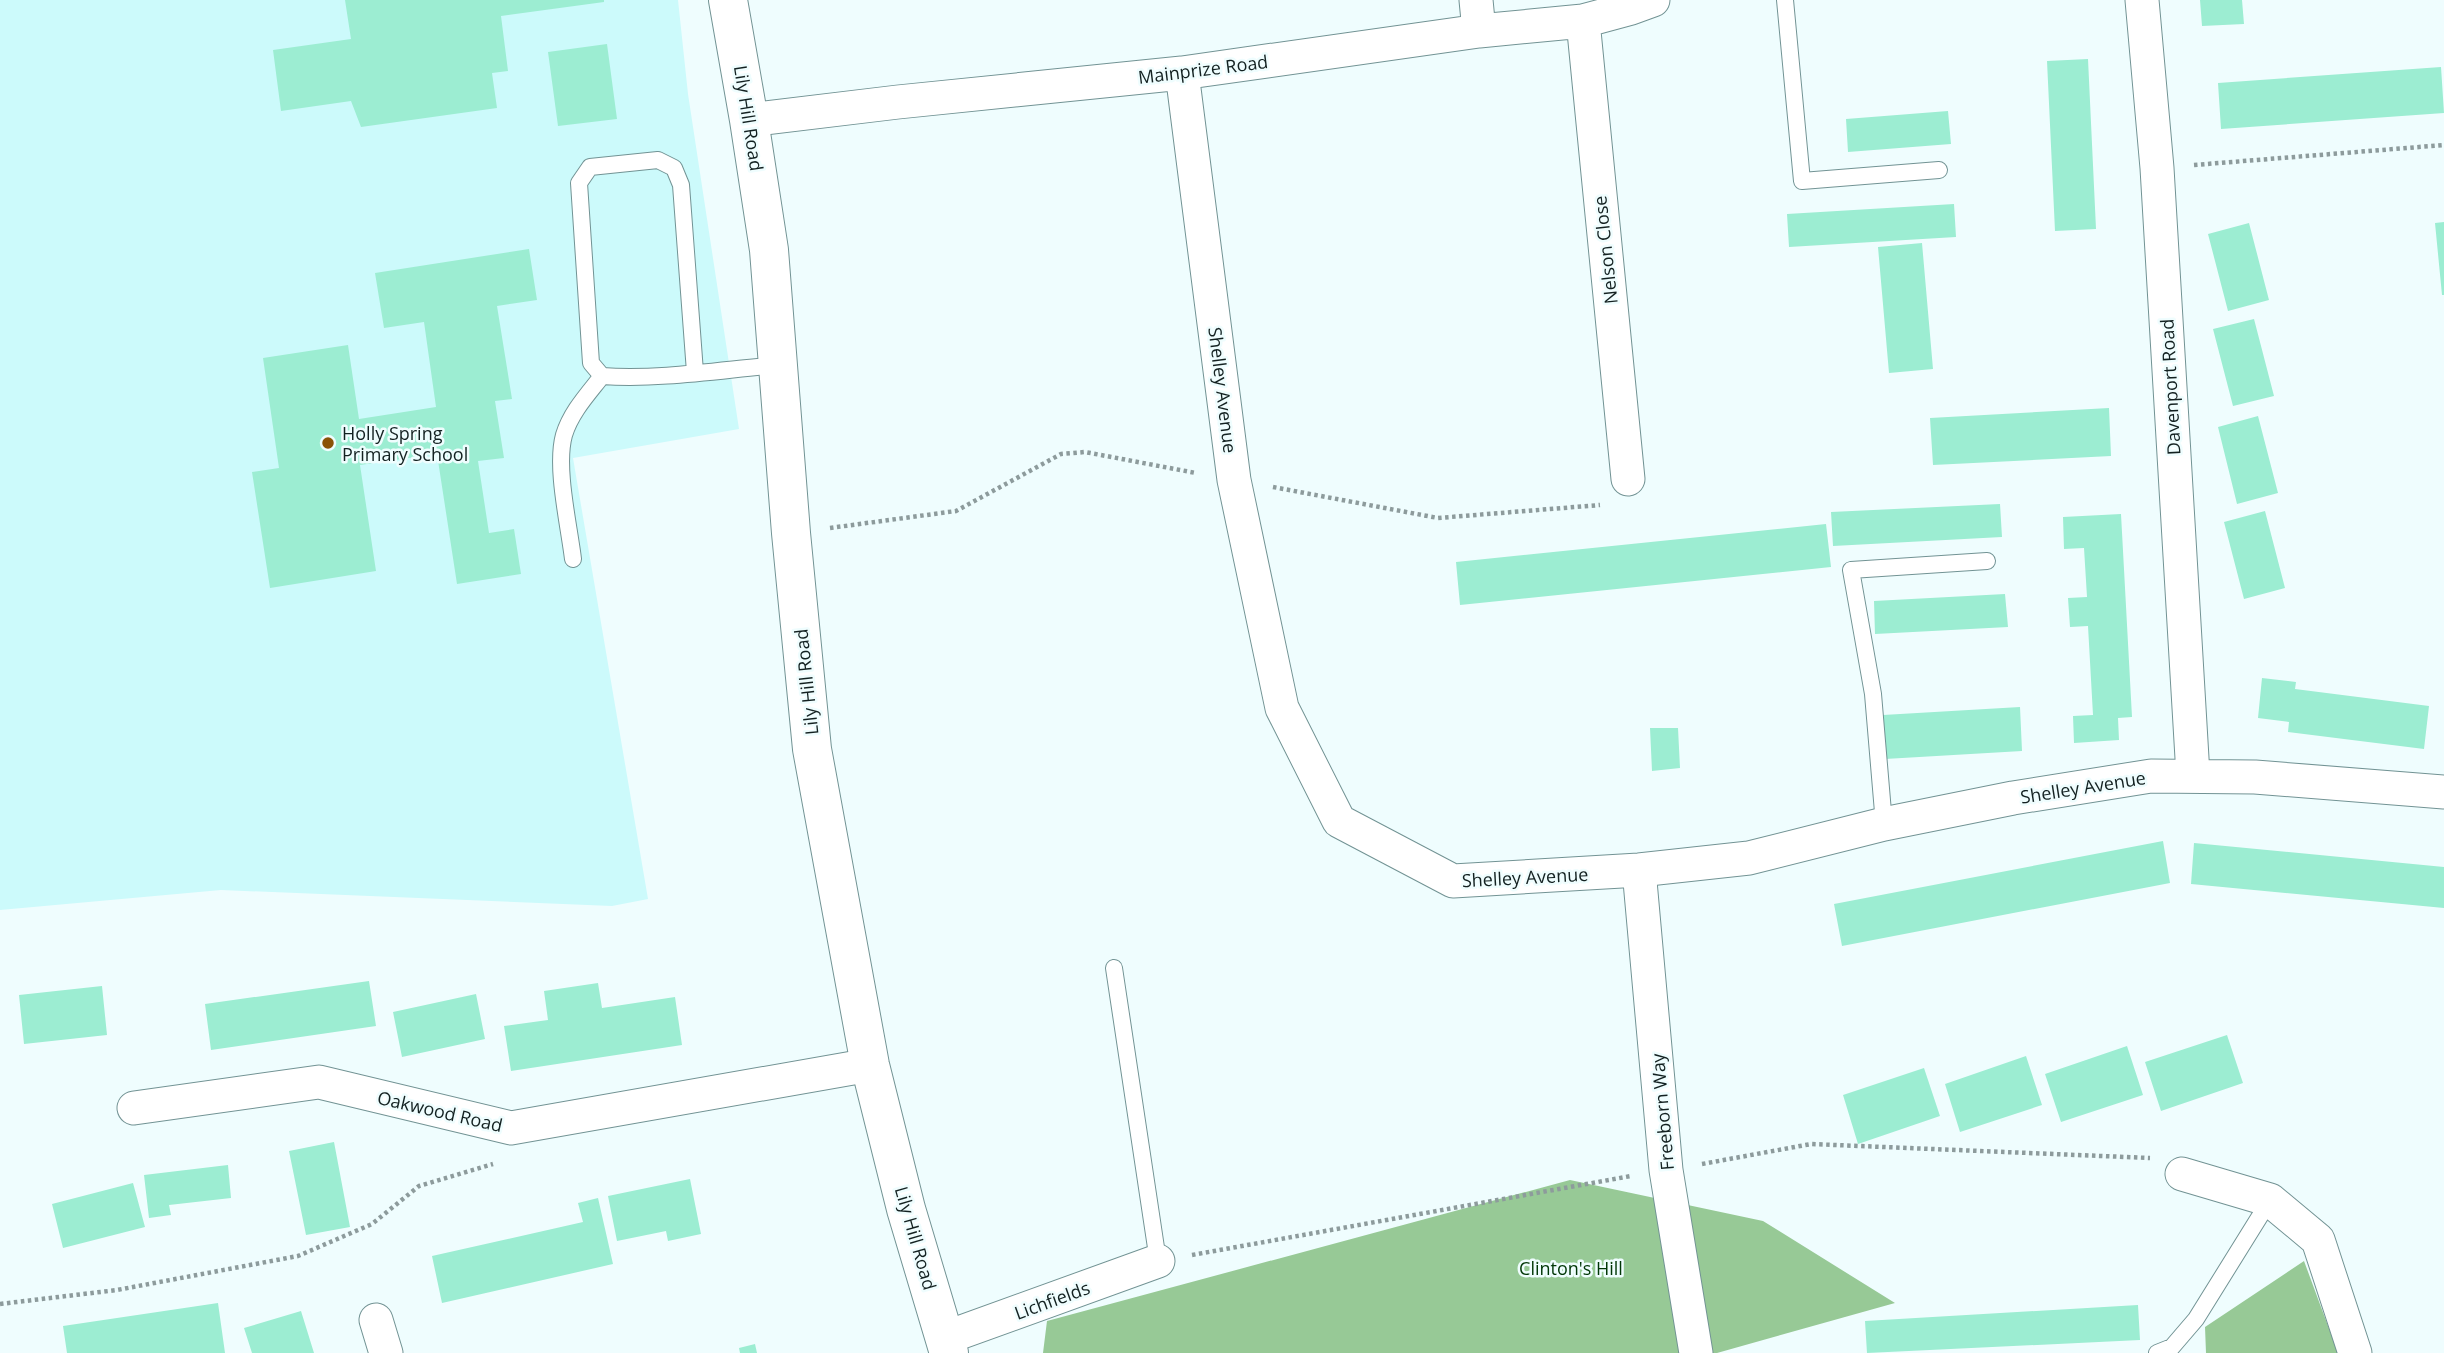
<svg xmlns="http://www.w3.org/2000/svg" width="2444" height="1353" viewBox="0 0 2444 1353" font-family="'Open Sans',sans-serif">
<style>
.built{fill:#ccfafb}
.forest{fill:#97c996}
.building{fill:#9cedd2}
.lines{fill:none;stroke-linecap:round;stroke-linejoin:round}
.lane-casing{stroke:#729394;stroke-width:18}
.street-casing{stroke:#729394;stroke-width:35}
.secondary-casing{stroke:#729394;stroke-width:40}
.path{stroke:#8d9b9c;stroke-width:4.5;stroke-dasharray:3.5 3.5;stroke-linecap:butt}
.lane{stroke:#fff;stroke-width:16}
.street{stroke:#fff;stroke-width:33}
.secondary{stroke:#fff;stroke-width:38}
.poi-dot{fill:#8a5206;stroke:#effdfe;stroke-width:2.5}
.labels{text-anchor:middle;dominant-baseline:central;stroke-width:5;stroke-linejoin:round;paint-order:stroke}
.street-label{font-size:18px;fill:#132121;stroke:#effdfe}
.poi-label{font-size:18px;fill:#132121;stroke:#effdfe;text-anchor:start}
.park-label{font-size:18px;fill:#003706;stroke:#effdfe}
</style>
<rect width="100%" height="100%" fill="#effdfe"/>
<path class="built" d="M0,0h678l10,94 51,335 -166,29 75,441 -36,7 -391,-16 -221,20z"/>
<path class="forest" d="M1570,1180l193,41 132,82 -178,50h-674l4,-32z
M2304,1261l34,92h-132l-1,-26z"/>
<path class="building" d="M345,0h259v2l-103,14 7,55 -16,2 5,35 -136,19 -10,-26 -70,10 -8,-61 78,-11z
M2200,0h42l2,24 -42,2z
M607,44l10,75 -59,7 -10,-74z
M2088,59l8,170 -41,2 -8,-170z
M2441,67l3,46 -223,16 -3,-46z
M1948,111l3,33 -103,8 -2,-33z
M1954,204l2,33 -167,10 -2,-33z
M2444,222v73h-2l-7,-72z
M2249,223l20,77 -41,11 -20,-77z
M1922,243l11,126 -44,4 -11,-126z
M529,249l8,51 -40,6 15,93 -17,2 9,57 -26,3 11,72 25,-4 7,45 -64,10 -20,-130 -77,11 16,106 -106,17 -18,-116 27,-4 -16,-110 85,-13 11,74 77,-12 -12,-85 -40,6 -9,-55z
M2254,319l20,77 -41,10 -20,-77z
M2109,408l2,48 -178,9 -3,-47z
M2258,416l20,77 -41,11 -19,-77z
M2000,504l2,33 -169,9 -2,-34z
M2265,511l20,77 -41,11 -20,-77z
M2121,514l11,203 -14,1 1,22 -45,3 -1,-27 20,-1 -5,-89 -18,1 -2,-29 19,-1 -3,-49 -20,1 -1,-32z
M1826,524l5,43 -371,38 -4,-43z
M2005,594l3,33 -133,7 -1,-33z
M2262,678l34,4 -1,7 134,17 -5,43 -136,-17 1,-10 -31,-4z
M2020,707l2,44 -137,8 -2,-44z
M1650,728h28l2,40 -28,3z
M2163,841l7,42 -328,63 -8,-42z
M2194,843l250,24v41l-253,-24z
M369,981l7,45 -165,24 -6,-46z
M598,983l4,25 73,-11 7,48 -171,26 -7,-45 44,-6 -4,-29z
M102,986l5,49 -83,9 -5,-49z
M476,994l9,45 -83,18 -9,-45z
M2227,1035l16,48 -82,28 -16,-49z
M2127,1046l16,49 -82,27 -16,-48z
M2026,1056l16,49 -82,27 -15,-48z
M1924,1068l16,48 -82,28 -15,-49z
M334,1142l16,85 -44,8 -17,-84z
M228,1165l3,33 -62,7 2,10 -22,3 -5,-43z
M690,1179l11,55 -33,7 -2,-10 -49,10 -9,-45z
M133,1183l12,44 -82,21 -11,-44z
M598,1198l15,66 -171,39 -10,-47 151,-34 -5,-19z
M218,1303l7,50h-158l-4,-27z
M2138,1305l2,35 -273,13 -2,-32z
M301,1311l13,42h-62l-8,-25z
M755,1344l2,9h-17l-1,-5z"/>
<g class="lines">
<defs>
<path id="lane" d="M1785,0l17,181 137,-11
M695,372l-14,-187 -7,-17 -16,-8 -68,7 -11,16 12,180 11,13c58,4 118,-6 176,-11
M573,559c-4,-34 -18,-92 -9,-124 7,-23 24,-41 38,-59
M1884,824l-11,-130 -22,-124 136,-9
M1114,968l44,293
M2157,1353l15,-6 24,-28 74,-119"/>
<path id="street" d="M1476,0l3,31
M2142,0l15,168 36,607
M1583,21l45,458
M1182,73l52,407 48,228 57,113 114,60 186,-11 110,-12 135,-34 129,-26 138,-22 104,1 189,15
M749,120l149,-18 284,-29 297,-42 104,-10 48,-13 22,-8
M1639,870l27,300 30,183
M134,1108l185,-26 192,46 359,-63
M2182,1174l88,26 48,40 37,113
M376,1320l10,33
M945,1338l213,-77"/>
<path id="secondary" d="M728,0l21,120 20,130 22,283 21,216 58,316 36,144 43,144"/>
</defs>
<use href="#lane" class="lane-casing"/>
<use href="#street" class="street-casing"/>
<use href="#secondary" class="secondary-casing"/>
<path class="path" d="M2194,165l250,-20
M1273,487l165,31 162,-13
M830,528l126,-17 105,-57 24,-2 111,21
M1702,1164l109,-20 339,14
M1192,1255l439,-79
M0,1304l117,-14 181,-34 74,-32 47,-38 74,-22"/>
<use href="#lane" class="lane"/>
<use href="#street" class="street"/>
<use href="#secondary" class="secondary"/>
</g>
<circle class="poi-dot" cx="328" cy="443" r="7"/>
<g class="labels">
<g class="street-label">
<text transform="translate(1203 69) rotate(-7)">Mainprize Road</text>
<text transform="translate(749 118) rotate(81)">Lily Hill Road</text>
<text transform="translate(1605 250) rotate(-96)">Nelson Close</text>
<text transform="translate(2170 387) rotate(-93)">Davenport Road</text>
<text transform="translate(1223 390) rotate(83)">Shelley Avenue</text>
<text transform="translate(806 682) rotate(-96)">Lily Hill Road</text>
<text transform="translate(2083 787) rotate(-9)">Shelley Avenue</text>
<text transform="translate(1525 877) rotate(-3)">Shelley Avenue</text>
<text transform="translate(440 1111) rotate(13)">Oakwood Road</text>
<text transform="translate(1662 1112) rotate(-95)">Freeborn Way</text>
<text transform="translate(916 1238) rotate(74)">Lily Hill Road</text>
<text transform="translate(1052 1300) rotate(-20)">Lichfields</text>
</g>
<g class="poi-label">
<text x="342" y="433">Holly Spring<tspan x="342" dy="21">Primary School</tspan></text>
</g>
<g class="park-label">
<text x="1571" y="1268">Clinton's Hill</text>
</g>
</g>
</svg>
